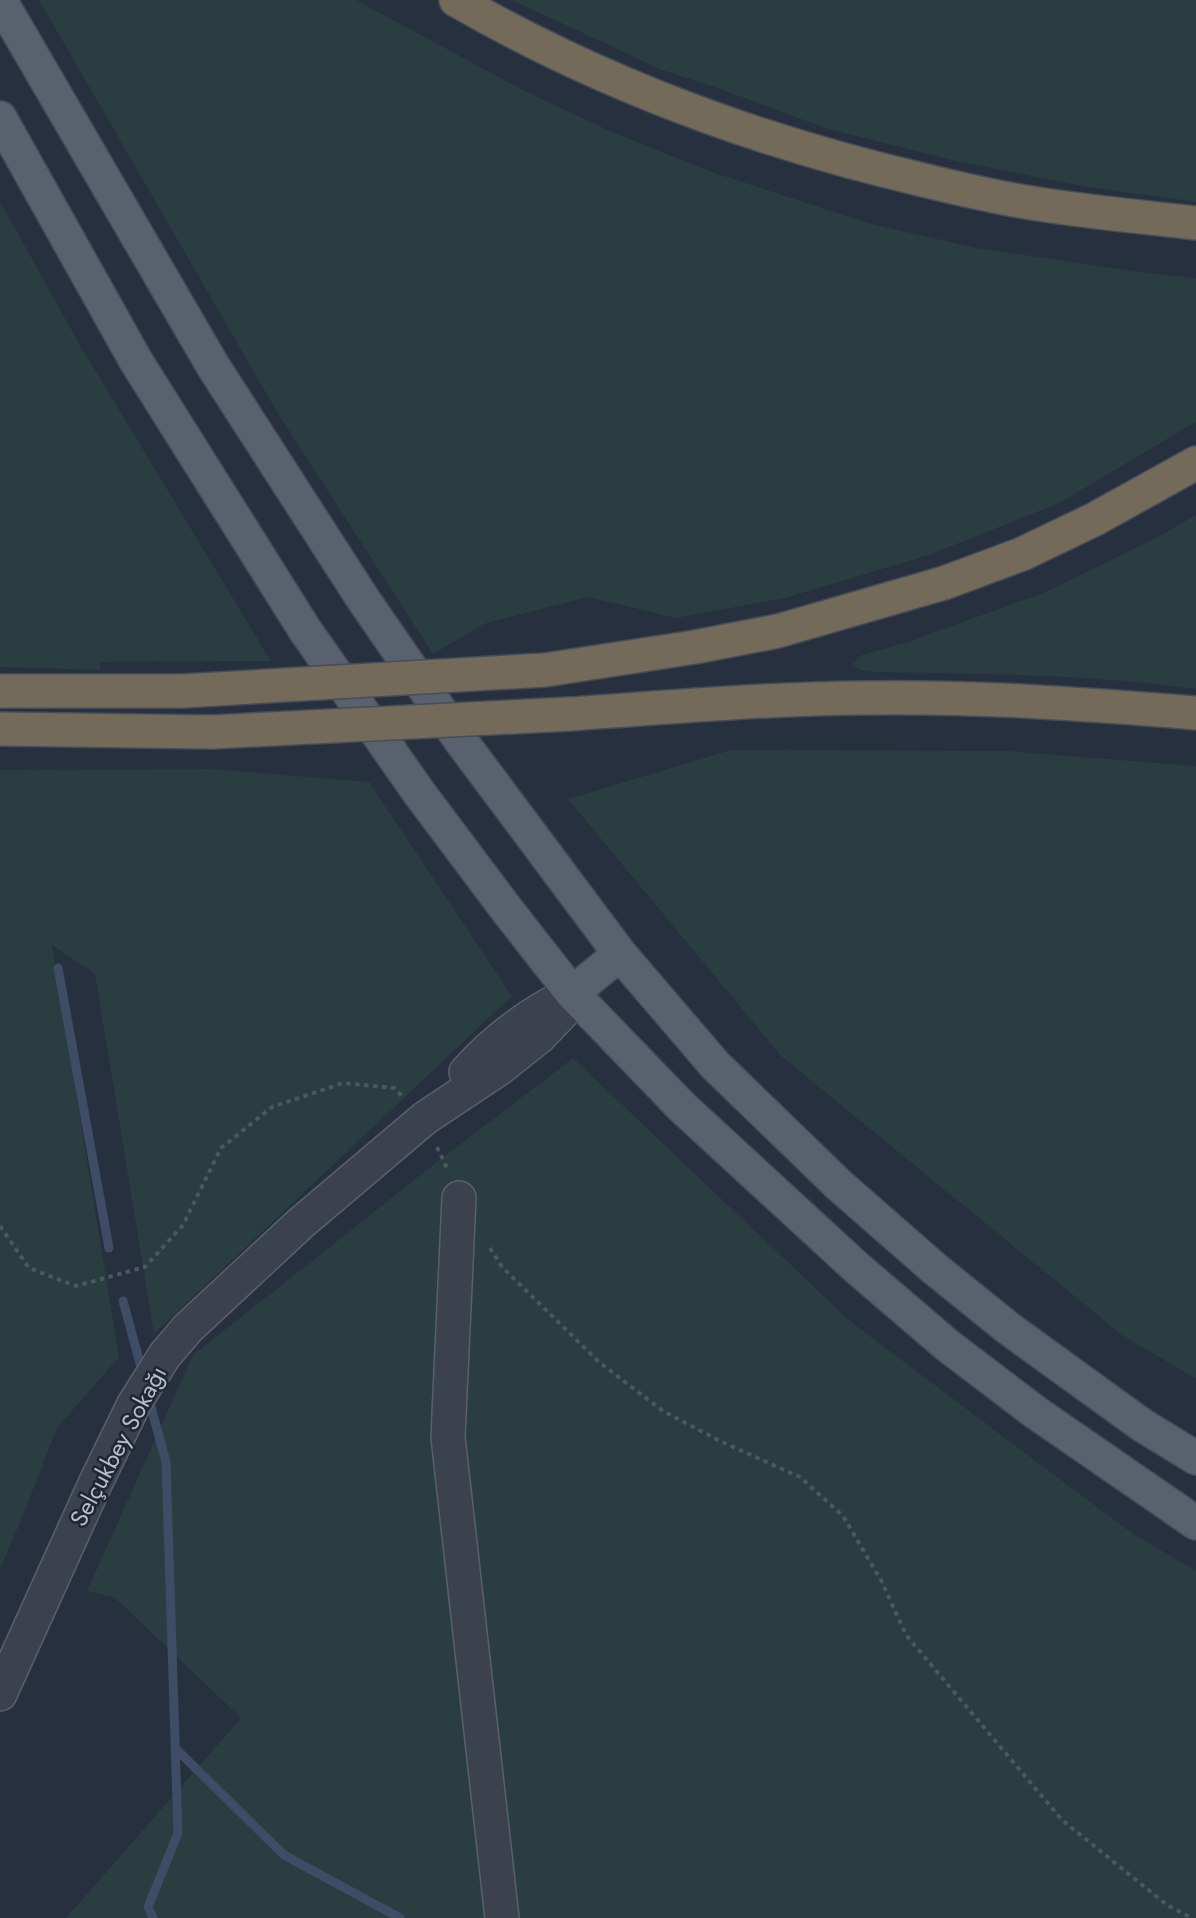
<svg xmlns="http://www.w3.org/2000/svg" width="1196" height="1918" viewBox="0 0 1196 1918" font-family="Jost,sans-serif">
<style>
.green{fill:#2a3d40}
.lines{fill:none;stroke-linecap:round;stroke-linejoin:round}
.stream{stroke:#3e4c65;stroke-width:9}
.minor-casing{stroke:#59606c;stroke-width:36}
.major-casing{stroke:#444b57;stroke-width:36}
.highway-casing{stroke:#464d59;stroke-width:36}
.path{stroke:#495a5e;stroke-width:4;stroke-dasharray:4.5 4.5;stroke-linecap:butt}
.minor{stroke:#3b424e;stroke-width:33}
.major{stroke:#59616e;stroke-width:33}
.highway{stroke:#736a59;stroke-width:33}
.highway-bridge-casing{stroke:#464d59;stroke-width:36;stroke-linecap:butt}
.highway-bridge{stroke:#736a59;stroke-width:33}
.labels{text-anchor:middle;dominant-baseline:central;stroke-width:5;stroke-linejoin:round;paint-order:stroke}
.street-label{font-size:24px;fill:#b7bdc9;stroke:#202733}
</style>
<rect width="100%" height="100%" fill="#27303e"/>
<path class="green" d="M39,0h317l167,90 87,41 99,40 162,53 106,24 170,25 49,5v144l-137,81 -130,52 -144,43 -109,20 -88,-21 -102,26 -53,31 -156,-242z
M512,0h684v202l-108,-15 -128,-25 -135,-34 -107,-40 -56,-18z
M0,201l81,146 190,314 -171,1v8l-100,-3z
M1196,515v174c-106,-15 -215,-15 -322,-17l-13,-2 -9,-6 10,-9 43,-12 138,-50 111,-54z
M731,750l277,1 188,15v613l-74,-44 -341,-279 -213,-257z
M211,769l158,13 143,214 -358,338 -59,-360 -43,-29 67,412 -62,71 -37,95 -20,46v-799z
M573,1058l278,264 281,211 64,38v347h-1130l175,-200 -127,-121 -27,-6 106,-236 239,-189z"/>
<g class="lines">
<path class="stream" d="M58,968l51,280
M123,1301l20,73
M148,1396l18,66 12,371 -30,74 5,11
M175,1748l109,107 116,63"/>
<defs>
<path id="minor" d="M466,1072c28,-31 59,-55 96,-74
M459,1198l-11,239 54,481
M0,1694l95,-210 39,-80 31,-49 23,-27 113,-105 124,-105 75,-50 39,-31 23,-24 10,-20"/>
<path id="major" d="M0,0l213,366 150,233 98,142 159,213 95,111 124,120 96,84 73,59 134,97 54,33
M0,118l136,243 169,269 115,164 87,116 65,83 110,114 175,161 90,77 88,67 161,111
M572,993l48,-39"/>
<path id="highway" d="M456,0c144,83 301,141 463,179 48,12 97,23 147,29 43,6 87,10 130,15
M545,670l150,-23 83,-16 166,-48 78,-29 73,-35 101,-56
M0,691h182
M570,714c97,-7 194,-15 291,-16 112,-2 223,6 335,15
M0,729l212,3"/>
</defs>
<use href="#minor" class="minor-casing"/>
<use href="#major" class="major-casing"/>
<use href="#highway" class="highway-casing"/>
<path class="path" d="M437,1147l11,23
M0,1226l29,42 47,18 69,-19 38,-42 38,-77 51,-41 71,-24 51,5 9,9
M490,1248l12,19 97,95 64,49 59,31 78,35 43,39 39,66 24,53 156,185 105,85 25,13"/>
<use href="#minor" class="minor"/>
<use href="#major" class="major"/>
<use href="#highway" class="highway"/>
<defs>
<path id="highway-bridge" d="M182,691l363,-21
M212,732l358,-18"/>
</defs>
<use href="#highway-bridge" class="highway-bridge-casing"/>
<use href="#highway-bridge" class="highway-bridge"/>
</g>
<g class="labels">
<g class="street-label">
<text transform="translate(118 1446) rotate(-62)">Selçukbey Sokağı</text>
</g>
</g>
</svg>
